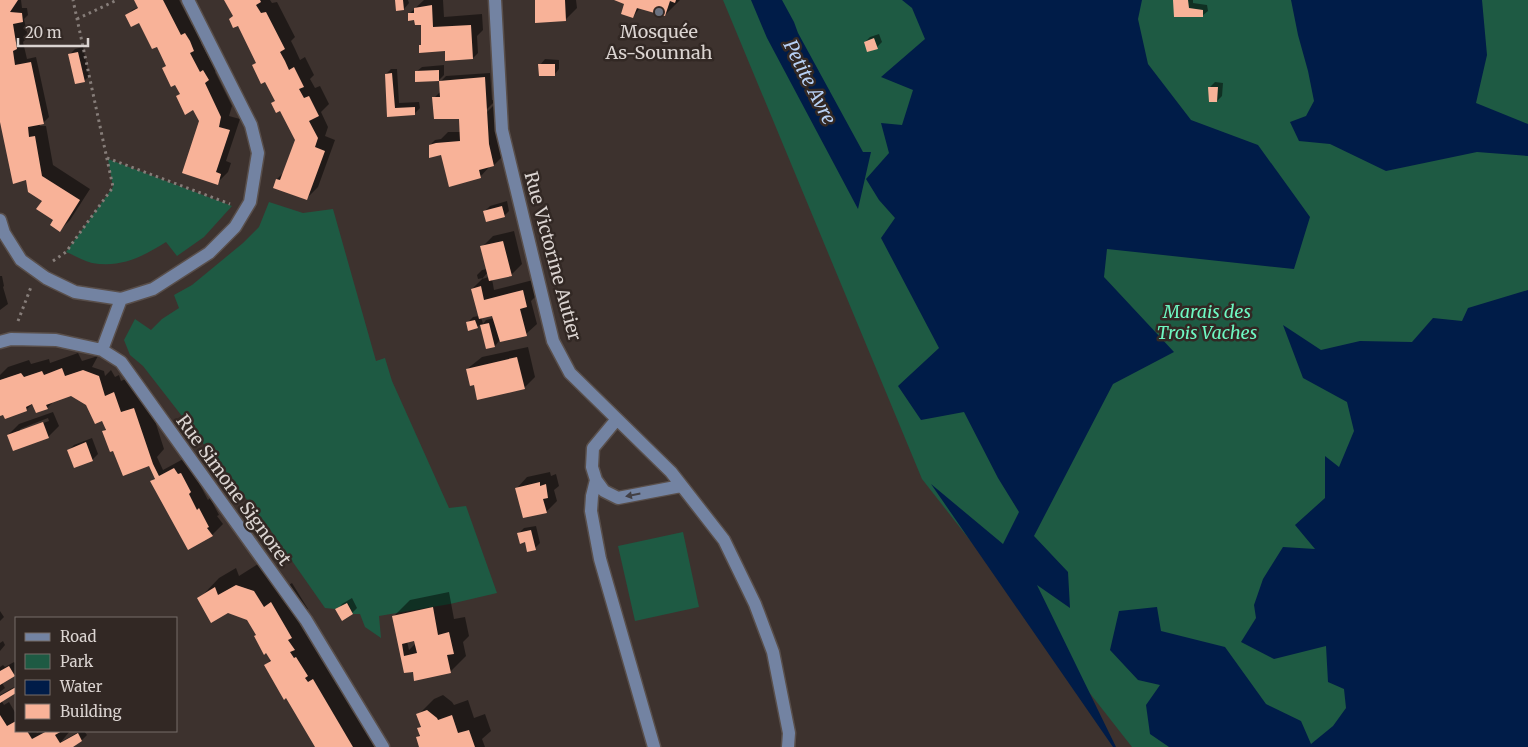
<svg xmlns="http://www.w3.org/2000/svg" width="1528" height="747" viewBox="0 0 1528 747" font-family="Merriweather,serif">
<style>
.green{fill:#1e5a43}
.water{fill:#001c48}
.shadow{fill:#0007;fill-rule:evenodd}
.building{fill:#f8b298;fill-rule:evenodd}
.lines{fill:none;stroke-linecap:round;stroke-linejoin:round}
.minor-casing{stroke:#594f4b;stroke-width:15}
.path{stroke:#867d79;stroke-width:3;stroke-dasharray:2.5 4;stroke-linecap:butt}
.minor{stroke:#7383a2;stroke-width:12}
.oneway{fill:#423f44}
.worship-dot{fill:#6b7280;stroke:#322824;stroke-width:2}
.labels{text-anchor:middle;dominant-baseline:central;stroke-width:5;stroke-linejoin:round;paint-order:stroke}
.poi-label{font-size:18px;fill:#dbd4d1;stroke:#322824}
.street-label{font-size:18px;fill:#dbd4d1;stroke:#322824}
.park-label{font-size:18px;font-style:italic;fill:#6ef7c1;stroke:#322824}
.water-label{font-size:19px;font-style:italic;fill:#b8d1f5;stroke:#322824}
</style>
<rect width="100%" height="100%" fill="#3d322e"/>
<path class="green" d="M723,0h805v747h-396l-210,-268z
M108,159l124,47 -28,31 -27,19 -11,-14c-24,15 -45,26 -74,21 -9,-2 -18,-8 -26,-11l47,-65z
M269,202l34,11 30,-4 43,152 9,-3 7,23 57,127 17,-2 31,87 -47,11 -71,12 2,22 -16,-11 -5,-13h-7l-5,-11 -13,6 -10,-1 -56,-80 -126,-162 -13,-11 -6,-15 11,-21 16,11 11,-11 17,-11 -5,-13 18,-10 51,-42 16,-16z
M683,532l16,75 -64,14 -17,-75z"/>
<path class="water" d="M751,0h31l12,22 4,11 65,119h8l-13,57 -91,-171z
M902,0h240l-4,19 10,45 43,56 67,25 52,72 -16,52 -187,-20 -3,28 70,75 -61,32 -79,152 34,36 2,36 -33,-23 79,162h-3l-182,-263 72,60 16,-32 -21,-34 -34,-66 -43,8 -23,-34 41,-38 -58,-110 14,-20 -16,-18 -13,-21 23,-26 -8,-30 21,2 11,-35 -32,-13 44,-38 -13,-31z
M1291,0h191l5,55 -11,48 52,21v32l-51,-4 -91,19 -56,-27 -31,-3 -9,-19 16,-6 8,-15 -6,-30 -10,-36z
M1528,290v457h-359l-19,-13 -4,-29 14,-20 -22,-5 -28,-30 9,-39 38,-4 4,24 64,16 41,57 35,17 10,23 22,-18 13,-18 -2,-19 -16,-7 -2,-36 -52,13 -33,-17 15,-24 -2,-13 9,-26 20,-32 32,2 -20,-24 30,-27v-42l14,11 15,-36 -7,-29 -44,-24 -20,-53 38,25 39,-9 52,1 21,-24 29,3 6,-13z"/>
<path class="shadow" d="M0,0h21l1,8h5l1,7 -4,4 4,18 -5,5 4,17 9,-2 13,60 -6,6h-4l1,3h6l7,39 37,24 -20,31 -10,10 -16,-29 -17,-22 -27,-63z
M135,0h44l13,25 4,-2 9,16 -4,4 10,19 4,-2 4,8 -4,4 17,34 -3,10 11,3 -14,42 5,2 -3,9 -11,11 -17,-62 -6,-12 -13,-16 -17,-25 3,-3 -9,-20 -18,-24 -13,-5 5,-6 7,-3z
M225,0h45l2,3 5,-1 18,35 -4,4 4,8 5,11 5,-3 9,18 -4,4 5,9 5,-2 9,18 -8,8 7,15 -3,9 10,4 -17,47 -11,11 -30,-19 7,-7 12,-32z
M396,0h12l1,3 -5,6z
M424,0h19l1,17 38,-3 1,16 -6,6 1,17 -5,5 -51,-14v-20l-13,-10z
M535,0h41l1,8 -11,11z
M617,0h63l-15,15 -38,-12v3l12,3 -6,8 -7,-13z
M1174,0h19v3l14,2 1,6 -6,5z
M879,34l3,8 -5,5 -12,-5 5,-5z
M83,47l6,29 -5,5 -14,-27 5,-5z
M545,59l14,1v9l-5,6 -14,-10z
M444,65v10l-5,5 -23,-8 6,-5z
M391,69h6l2,34 20,-1 1,6 -6,6 -25,2 -3,-42z
M490,73l2,27h4l-10,10v3l12,-12 7,53 -11,11h-3l-11,12 -50,-32 5,-5 6,-1 7,-7h13l-1,-15 -26,-19 5,-5 2,-1v-11l5,-5z
M1215,82l8,1 -1,13 -5,5 -7,-14z
M507,201l2,10 -5,5 -19,-5 5,-5z
M514,231l8,33 -11,11 -19,4 2,11 39,-10 4,15 -6,6 6,23 -11,10 -27,7 -4,5 -8,1 -6,-23 -4,3 -9,-5 5,-5 6,-1 -7,-27 11,-11 -5,1 -1,-4 5,-5 5,-1 -5,-22 11,-11zM488,272l1,5 -7,2zM493,314l1,4 -8,2 -3,4 -2,-7z
M0,276h2l2,10 -1,1 5,17 -8,6z
M528,347l7,30 -11,11 -50,-5 -7,-14 15,-12z
M78,353l4,8 16,-5 -6,11 12,4 1,5 6,-6 4,7 4,-2 2,6 9,-4 8,19 7,-2 15,26 -4,4 8,25 -7,8 6,13 22,-12 16,22 -2,3 9,17 2,-2 9,17 -2,1 6,8 -11,11 -60,-54 4,-4 -6,-12 -36,-16 -11,-17 3,-4 -16,-29 -19,-4 -17,6 -7,7 -14,-5 -7,7 -22,3 -4,2v-40l8,-8 21,-7 2,4 18,-5 1,4z
M53,412l6,14 -11,11 -40,-2 11,-11zM48,418l1,3 -29,10v-2z
M92,438l6,16 -6,6 -17,7 -6,-17 5,-5z
M550,472l1,4 5,-2 3,12 -5,4 3,11 -11,11 -29,-24 10,-11z
M536,526l4,17 -5,5 -16,-15 5,-5z
M258,564l17,6 10,18 7,-5 16,26 -3,3 74,135h-63l-29,-50 -21,-32 5,-6 -23,-40 -49,-20 20,-21 17,-10 3,8z
M449,592l5,27 11,-2 4,19 -6,6 3,14 -16,16 -36,-2 -9,2 -11,-56 16,-16zM415,640l1,3 -7,7 -2,-9z
M352,598l5,10 -5,5 -15,-3 5,-6z
M0,611l4,6 -4,4z
M3,641l2,4 -5,6v-8z
M14,662l2,2v9l-14,10 3,5 -5,4v-25l3,-2 2,2z
M16,686v5l-15,9 3,5 5,-3 7,12v17h20l1,2 3,-2h30l-9,11 19,-11h4l3,4 -5,5 -11,7h-71v-52z
M443,695l9,7 2,3 14,-5 6,18 11,-4 6,17 -9,8 3,8h-64l-4,-9 3,-4 -2,-5 4,-4 -4,-10 16,-16z"/>
<path class="building" d="M0,0h18l-8,12 12,1 1,9 -10,2 4,25 -4,2 2,14 16,-3 13,62 -16,3 1,10 6,-1 7,40 38,24 -20,32 -10,-7 3,-5 -17,-11 6,-8 -14,-9 -2,-12 -13,4 -13,-62z
M134,0h29l18,35 4,-2 5,8 4,10 -4,2 10,19 3,-2 6,10 -4,3 16,34 -2,10 11,3 -14,42 5,2 -3,11 -36,-12 17,-52 -6,-11 -8,5 -9,-19 4,-2 -5,-9 -4,2 -9,-19 4,-2 -9,-19 -5,2 -13,-26 -8,4 -6,-12 13,-7z
M224,0h36l1,2 -5,3 5,8 5,-1 19,37 -5,3 5,9 4,9 5,-3 10,20 -5,2 5,9 5,-2 10,20 -10,5 9,17 -3,9 10,4 -18,49 -34,-12 3,-9 4,1 15,-40 -15,-29 -4,2 -5,-10 4,-2 -10,-19 -4,2 -9,-19 4,-2 -18,-37 -5,2 -4,-9 4,-3z
M395,0h8l1,10 -8,1z
M535,0h30l1,21 -31,2z
M614,0h62l-1,3 -5,-2 -5,15 -28,-8 -4,10 -12,-4 3,-10z
M1173,0h15l1,8 14,2v7h-29z
M432,5l1,22 38,-2 2,34 -28,2v-10l-26,2v-8h2v-20h-6l-1,-5 -6,1v-8h6v-5z
M874,38l4,11 -11,3 -3,-10z
M78,52l7,30 -10,2 -7,-30z
M538,64h17v12h-16z
M439,70v11l-24,1v-11z
M392,73l3,35 20,-1v8l-28,2 -2,-43z
M485,77l4,67 5,22 -15,4 2,8 -32,9 -8,-32 -12,3v-13l7,-2 24,-2 -1,-22h-25l-2,-22h8l-1,-16z
M1208,87h10l-1,15h-8z
M502,206l3,11 -19,5 -3,-11z
M503,241l9,35 -23,5 -9,-35z
M481,286l3,14 39,-10 4,17 -7,2 7,27 -27,6 -8,-26 -13,3 -8,-30z
M475,320l3,8 -10,3 -2,-9z
M489,323l6,24 -9,2 -6,-24z
M517,357l8,32 -48,11 -3,-15 -4,1 -4,-17z
M62,368l3,8 18,-6 16,6 6,20 9,-4 7,20 13,-4 19,56 6,12 15,-8 4,6 3,-1 10,19 -2,2 8,16 2,-2 10,19 -2,1 6,8 -25,14 -38,-69 5,-2 -6,-13 -26,10 -10,-25 -3,1 -8,-21 4,-1 -4,-9 -7,3 -9,-19 -15,-9 -25,9 2,4 -12,4 -4,-9 -6,3 1,4 -22,8 -2,-4 -3,1v-36l21,-7 3,4 18,-6 2,4z
M43,422l6,16 -36,13 -6,-16z
M86,442l7,19 -19,7 -7,-18z
M540,482v4l6,-2 2,14 -5,1 4,14 -24,5 -8,-30z
M531,530l5,20 -9,2 -2,-10 -5,2 -3,-11z
M236,585l18,6 10,16 7,-5 21,36 -4,2 7,10 -5,2 4,6 2,-1 12,19 -3,2 3,4 5,-3 40,68h-38l-29,-49 -2,2 -20,-35 7,-4 -5,-8 -2,2 -10,-19 2,-1 -9,-15 -19,-7 -17,10 -14,-25 18,-11 3,8z
M347,603l6,11 -11,7 -7,-12z
M433,607l5,28 11,-3 5,22 -7,1 4,18 -37,8 -1,-9 -9,1 -12,-57zM414,641l3,12 -13,3 -2,-12z
M9,666l6,10 -15,9v-14z
M16,687v6l-16,10v-7z
M427,710l10,8 1,2 14,-5 6,18 11,-3 6,17h-56l-3,-10 4,-1 -3,-8 4,-1 -5,-13z
M0,715l7,11 9,-5v10h11l5,8 15,-8h15l-7,4 5,8 18,-10 4,8 -9,6h-73z"/>
<g class="lines">
<defs>
<path id="minor" d="M495,0l7,130 51,211 17,32 101,99 53,68 31,64 18,48 16,81 -1,14
M0,220l4,13 17,27 25,18 29,14 46,7 32,-10 56,-36 26,-26 15,-25 8,-49 -7,-28 -63,-125
M0,342l11,-3 45,1 46,10 19,12 185,258 77,127
M102,350l19,-51
M617,419l-24,29 -1,19 4,13 8,11 14,7 63,-12
M596,480l-4,16 -1,15 9,48 54,188"/>
</defs>
<use href="#minor" class="minor-casing"/>
<path class="path" d="M77,19l40,-19
M107,158l123,46
M53,261l13,-9 47,-65 -40,-187
M18,321l13,-34"/>
<use href="#minor" class="minor"/>
</g>
<defs><path id="oneway-solid" d="M-6-.8H1V-3.2L6.5 0L1 3.2V.8H-6Z" transform="scale(1.25)"/></defs>
<use class="oneway" href="#oneway-solid" transform="translate(633 495) rotate(169)"/>
<circle class="worship-dot" cx="659" cy="12" r="5"/>
<g class="labels">
<g class="poi-label">
<text x="659" y="31">Mosquée<tspan x="659" dy="21">As-Sounnah</tspan></text>
</g>
<g class="street-label">
<text transform="translate(553 256) rotate(75)">Rue Victorine Autier</text>
<text transform="translate(234 490) rotate(54)">Rue Simone Signoret</text>
</g>
<g class="park-label">
<text x="1207" y="311">Marais des<tspan x="1207" dy="21">Trois Vaches</tspan></text>
</g>
<g class="water-label">
<text transform="translate(810 82) rotate(63)">Petite Avre</text>
</g>
</g>
<rect x="15" y="617" width="162" height="115" fill="#322824" stroke="#766d69"/>
<rect x="25" y="633" width="25" height="8" fill="#7383a2" stroke="#766d69"/>
<text x="60" y="642" font-size="15" fill="#dbd4d1">Road</text>
<rect x="25" y="654" width="25" height="15" fill="#1e5a43" stroke="#766d69"/>
<text x="60" y="667" font-size="15" fill="#dbd4d1">Park</text>
<rect x="25" y="680" width="25" height="15" fill="#001c48" stroke="#766d69"/>
<text x="60" y="692" font-size="15" fill="#dbd4d1">Water</text>
<rect x="25" y="704" width="25" height="15" fill="#f8b298" stroke="#766d69"/>
<text x="60" y="717" font-size="15" fill="#dbd4d1">Building</text>
<path d="M18 38v8h70v-8" fill="none" stroke="#dbd4d1" stroke-width="2.5"/>
<text x="25" y="38" font-size="15" fill="#dbd4d1" stroke="#322824" stroke-width="4" paint-order="stroke">20 m</text>
</svg>
